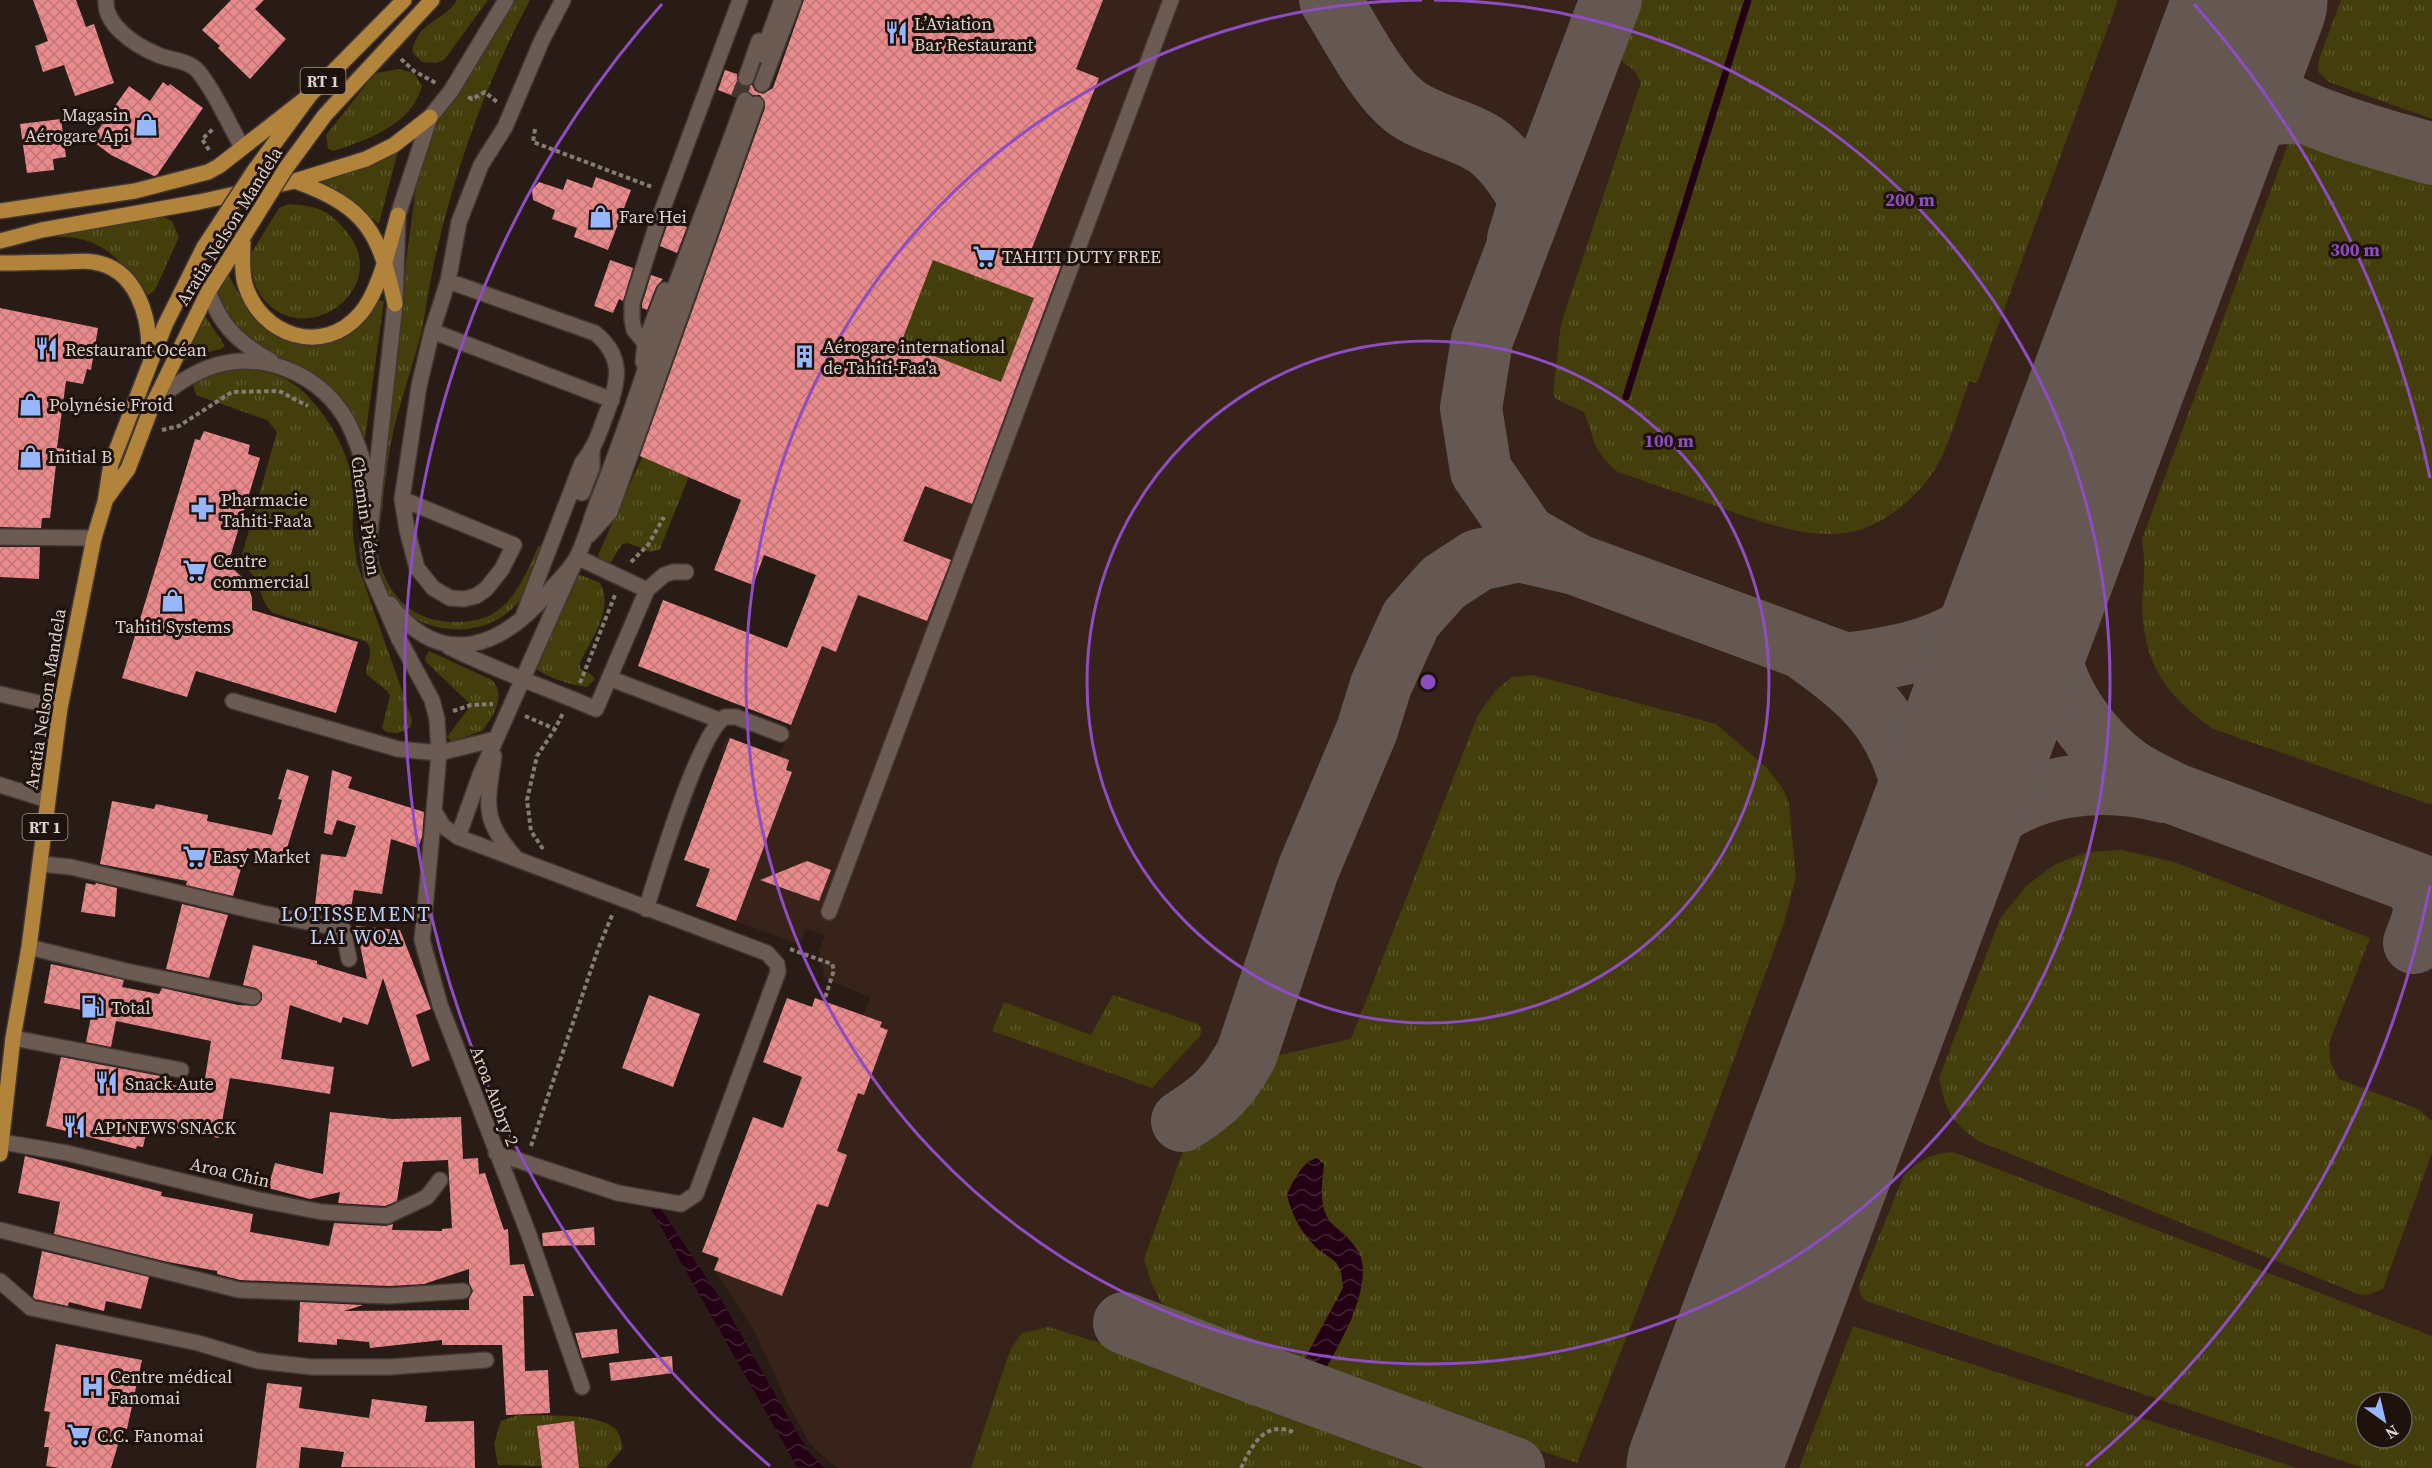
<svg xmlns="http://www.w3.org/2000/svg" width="2432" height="1468" viewBox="0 0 2432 1468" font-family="'Source Serif 4',serif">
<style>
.built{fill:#372319;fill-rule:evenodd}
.grass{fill:url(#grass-tufts);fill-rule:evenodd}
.water{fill:url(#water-waves)}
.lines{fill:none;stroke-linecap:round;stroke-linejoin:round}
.stream{stroke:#240014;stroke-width:7}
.taxiway{stroke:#655853;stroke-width:62}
.runway{stroke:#655853;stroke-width:153}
.building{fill:url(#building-cross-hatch);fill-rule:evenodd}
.minor-tunnel{stroke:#443631;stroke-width:15;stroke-dasharray:15 8;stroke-linecap:butt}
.minor-casing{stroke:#423733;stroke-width:18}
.major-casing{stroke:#423733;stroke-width:18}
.path{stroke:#877b75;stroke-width:4;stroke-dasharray:4.5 3;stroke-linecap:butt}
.minor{stroke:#6b5b53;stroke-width:15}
.major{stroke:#b1833b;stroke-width:15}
.major-bridge-casing{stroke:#423733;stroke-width:18;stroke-linecap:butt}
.major-bridge{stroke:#b1833b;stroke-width:15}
.ring{fill:none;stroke:#8e4dc2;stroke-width:3}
.labels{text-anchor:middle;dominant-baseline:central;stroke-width:6;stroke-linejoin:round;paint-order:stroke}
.shield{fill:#1f120c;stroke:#a39893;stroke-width:1.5}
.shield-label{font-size:16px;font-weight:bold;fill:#dcd2cd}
.poi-label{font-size:18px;fill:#dcd2cd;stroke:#1f120c;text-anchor:start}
.street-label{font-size:18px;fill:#dcd2cd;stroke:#1f120c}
.neighbourhood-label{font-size:20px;letter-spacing:1.5px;fill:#bfd3fb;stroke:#1f120c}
.centre{fill:#8e4dc2;stroke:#1f120c;stroke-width:3}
.ring-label{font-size:18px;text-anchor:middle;font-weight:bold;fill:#8e4dc2;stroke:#1f120c;stroke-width:6;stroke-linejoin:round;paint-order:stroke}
</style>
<defs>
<pattern id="grass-tufts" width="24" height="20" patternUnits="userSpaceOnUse" patternTransform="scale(1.5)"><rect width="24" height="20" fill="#433e0b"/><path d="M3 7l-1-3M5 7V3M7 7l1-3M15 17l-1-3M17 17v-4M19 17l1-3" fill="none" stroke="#5e592d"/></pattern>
<pattern id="water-waves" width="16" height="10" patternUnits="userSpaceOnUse" patternTransform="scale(1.5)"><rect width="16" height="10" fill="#240014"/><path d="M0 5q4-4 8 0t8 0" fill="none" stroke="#432435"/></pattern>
<pattern id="building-cross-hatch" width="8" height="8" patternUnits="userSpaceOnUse" patternTransform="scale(1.5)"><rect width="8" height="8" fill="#e98a8c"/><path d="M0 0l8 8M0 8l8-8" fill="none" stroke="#bf7778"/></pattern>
</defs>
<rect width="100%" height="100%" fill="#291b15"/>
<path class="built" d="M804,0h1628v1468h-1594l-9,-6 -19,-18 -21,-38 -34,-74 -41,-62 4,-12 -16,-6 51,-135 30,11 11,-31 5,2 7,-21 -43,-16 24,-64 22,8 -5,12 3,1 8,-21 34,12 12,11 10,-24 -46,-18 -6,-28 6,-16 -19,-6 -6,16 -104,-39 14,-37 -26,-9 40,-107 -3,-2 6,-14 52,19 12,-31 -153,-59 25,-66 124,48 28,-73 -50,-20 -12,30 -39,-15 23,-61 4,2 7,-19 -59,-16 -51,-21zM2366,1402h36v36h-36z"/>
<path class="grass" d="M457,0h31l-43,59 -8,4 -15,-1 -10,-10c7,-34 30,-28 45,-52z
M509,0h21c-42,78 -73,163 -93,250 -7,28 -10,56 -16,84 -7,28 -17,55 -24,83 -8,30 -12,62 -15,94 -2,15 -6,34 -3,49 12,46 45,67 91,61 41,-5 54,-44 69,-76l4,2c-8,20 -14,46 -30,61 -42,39 -113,22 -135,-30 -5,-13 -5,-31 -8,-45l48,-362 16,-54z
M1636,0h482l-141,383 -8,-2c-11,31 -20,70 -40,97 -17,23 -46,46 -73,53 -48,11 -99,-11 -143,-26 -32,-11 -63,-22 -95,-33 -27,-22 -22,-31 -34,-60l-28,-13 -3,-5 8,-70 80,-242 -7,-12 -16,-12v-7z
M2341,0h91v119l-103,-37 -11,-10 1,-13z
M398,69l16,4 8,13c-10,39 -55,54 -89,65l-5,-2 -2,-14 46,-58 5,-4z
M2295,125l137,45v635l-219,-76c-46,-33 -68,-62 -71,-120 0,-12 2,-25 2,-37 1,-11 -1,-22 -2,-33z
M398,151l-19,73 -35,-29 -26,-16z
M288,204c29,2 40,5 59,28 45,54 -37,117 -81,70 -11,-11 -18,-35 -14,-50l27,-44z
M158,214l14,7 7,16 -24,53 -6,5 -4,-1c-27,-37 -44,-59 -93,-57l-1,-5z
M935,255l105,28 -44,113 -26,-26 -69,-27z
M225,267c15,30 31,70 69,73 6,1 13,3 18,1 19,-9 44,-29 62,-41l10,1 -19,137 -9,1 -52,-69 -53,-25 -10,-8 -31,-53z
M200,308l25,38 -4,3 -26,6 -27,14z
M229,367c21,2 45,4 63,16 26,16 54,62 59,92 4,20 1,40 2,60 1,9 3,19 4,28l55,156 -1,7 -6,5 -8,2 -11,-1 -4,-4 8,-32 -3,-5 -21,-17c0,-12 10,-24 -1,-33l-92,-28c-11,-9 -12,-23 -18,-35 -5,-8 -12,-12 -14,-20l36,-126 -10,-12 -71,-25 -4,-14z
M642,457l47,19 -29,73 -9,3 -23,-9 -6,1 -11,18 -10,-2 -3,-5z
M578,574l22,9c15,25 -10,58 -20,80v6l11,5 4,5 -8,8c-12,-1 -43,-10 -51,-19l38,-92z
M429,651l63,29c15,16 1,37 -10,51l-28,10h-3l-4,-4 24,-32 -45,-43 -1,-4z
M1533,675l183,49 50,43 17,22 6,14 7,74 -11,43 -78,213 -130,330 -255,-88 30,-56 8,-63 -13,-20 -18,-15 -5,-8 -3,-24 3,-25 -14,-4 -18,23 24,64 21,16 5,11 1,14 -42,78 -112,-42 -15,-9 -13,-13 -10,-20 -7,-23 42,-116 44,-35 45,-52 76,-17 127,-324 18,-25 16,-13z
M2122,850l52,12 196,76 -41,105 1,18 9,18 79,30 14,12v32l-49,136 -16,6 -9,-1 -380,-153c-27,-20 -32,-29 -39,-63l61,-159 26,-33 30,-22 31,-12z
M1113,995l85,29 4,5 -2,7 -48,52 -160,-57 12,-29 87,33z
M1953,1152l479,184v132h-69l-497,-167 -6,-7 -1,-8 45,-111c15,-15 28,-22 49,-23zM2366,1402h36v36h-36z
M1853,1326l444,142h-498z
M1049,1327l67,21 305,120h-450l39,-118 12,-17z
M518,1415c24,1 74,-3 95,12 7,5 8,13 10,21l-17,20 -108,-3 -4,-21 7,-23z"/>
<path class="water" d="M1317,1158l7,6c-2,22 -7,45 10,62 9,9 19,15 25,27 16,31 -21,95 -37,122l-21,-9 42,-78c-2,-34 -12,-25 -30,-44 -14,-15 -21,-29 -26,-49 6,-14 15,-33 30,-37z
M651,1209h10l62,94 84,147 17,18 -27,-1z"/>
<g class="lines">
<path class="stream" d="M1626,397l122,-397"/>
<path class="taxiway" d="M1330,0c20,31 46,84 74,106 24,19 66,25 87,43 17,14 29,33 39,51l-12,39
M1611,0l-129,340 -11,68 10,63 45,65 49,28 271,100c45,-6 89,-13 127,-39 23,-16 45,-38 66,-57
M2242,25c10,22 15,47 31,67 20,25 124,51 159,62
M2197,146l25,-12 27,-18 52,-4
M2039,568c6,33 5,69 15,101 12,37 41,76 73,99 15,11 32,18 48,26l257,95
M1805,650c58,42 91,69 108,141 3,15 7,31 8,45 1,21 -9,55 -12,77
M2411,882c21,22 12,36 3,61
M1908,921c21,-30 40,-64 66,-89 51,-48 125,-57 190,-40
M1182,1121c32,-20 47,-34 65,-68l61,-183 59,-140 14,-45 30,-66 32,-36 35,-23 41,-9 52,12
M1124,1323l96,37 294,108
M1698,1468l7,-6"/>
<path class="runway" d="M1703,1468l548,-1468"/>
</g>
<path class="building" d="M33,0h43l10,27 8,-3 20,59 -39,13 -11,-31 -21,7 -8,-26 13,-5z
M231,0h33l-9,9 31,30 -36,40 -32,-31 2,-2 -18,-16z
M804,0h299l-27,69 23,9 -67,170 31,12 -91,244 -47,-18 -22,55 48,19 -24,61 -69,-26 -22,57 -14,-6 -31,79 -153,-59 25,-66 124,48 29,-73 -52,-20 -11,30 -39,-15 27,-70 -101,-44 125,-348v-6l-5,-7h-7l-9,-5 -8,7 -18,-7 7,-20 12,4v6l5,7 10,-2 3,6 8,3 10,-6zM933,260l101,38 -33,84 -100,-39z
M163,82l5,4 2,-2 33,24 -46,67 -3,1 -43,-21 -20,-15 38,-54 21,15z
M61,119l5,38 -13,2 1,11 -27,3 -7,-49z
M596,177l35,13 -23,60 -34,-13 3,-9 -25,-9 3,-9 -22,-10 -1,-10 7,-8 24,8 4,-11 25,9z
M669,220l18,7 -10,26 -17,-7z
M610,260l23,8 -10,33 -4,-2 -6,14 -19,-7z
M651,275l12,4 -7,8 -9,23 -5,-2v-4z
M0,308l98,20 -7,42 -4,-1 -4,15 -17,-3 -9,67 37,5 -1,11h-37l-6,54h-8l-1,10 -41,-1z
M204,431l46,14 -2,9 12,4 -32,106 15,14 5,8 4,12v12l106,32 -22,71 -140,-42 -9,26 -65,-19 73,-239 5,1z
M0,547h40l-1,32 -39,-2z
M730,738l59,22 -3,10 6,2 -56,149 -40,-15 14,-37 -26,-9z
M287,769l22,7 -25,82 -37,-10 -14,48 -47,-11 1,-4 -87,-17 12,-63 42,8 2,-5 52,11 -1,6 65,14 10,-35 -4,-1z
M332,770l20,7 -4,11 76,24 -2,25 -4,11 -27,-9 -9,55 -28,-4 -3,19 -36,-4 6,-51 25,3 10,-31 -19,-6 -5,15 -8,-2z
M807,861l24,9 -12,31 -59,-21z
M86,883l9,2 1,-2 21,5 -2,29 -34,-5z
M182,904l46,11 -19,63 -43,-9z
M356,926l44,4 31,79 -15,6 14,45 -18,7 -29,-89 -15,47 -25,-8 -2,6 -51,-18 -9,54 53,8 -4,27 -100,-16 -11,60 -71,-13 -5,22 -6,-1 -1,3 -90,-23 15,-69 99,19 -2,6 45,9 8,-50 -95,-20 -5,26 -25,-5 6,-30 -48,-9 7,-39 73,16 -2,7 37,7 3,-6 76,17 18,1 6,-6v-7l-6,-5 -13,-3 10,-40 64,16v3l50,15z
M649,995l51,19 -27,73 -51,-19z
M787,998l25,9 3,-9 67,24 -2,5 8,3 -24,65 -6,-2 -21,58 10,4 -19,52 -11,-3 -35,92 -68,-26 5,-12 -17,-6 51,-135 30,11 19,-51 -39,-15z
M330,1112l62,7 69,-2 2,42 15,-1 1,16 6,-1 19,57 4,-1 2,36 14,-1 10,32h-11l2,75 23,-1 2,43 -44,2 -4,-70h-60v-5l-72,8 -1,-6 -32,-3v6l-39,-3 2,-40 63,3 -19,6 125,-1v-11l4,-8 -4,-8v-14l-45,15 -35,2 -149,-6 -23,-6v-3l-49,-9 -114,-28 6,-32 -42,-9 7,-37 137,36 -1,4 92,18 -3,18 79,14 5,-23 52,3 7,-2 -1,6 50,1v-2l10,-1 -4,-68 -45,2 -6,39 -12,5 -47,-3 2,-11 -30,7 -42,-11 7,-25 48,11z
M594,1227l1,18 -52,1 -1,-13z
M42,1251l107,26 -8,32 -35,-8 -2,10 -35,-9 -1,4 -33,-7 -2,-2z
M617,1329l2,24 -37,5 -7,-25z
M56,1344l86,16 -15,69 -4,-1 -12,40h-52l-13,-2 3,-19h-5l6,-35 -6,-1z
M672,1356l1,17 -62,8 -2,-18z
M267,1383l35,4 -3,21 70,10 3,-19 55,7 -2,16 49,-1 1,47 -134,-1 3,-15 -43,-5 -2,21h-43z
M574,1421l5,47h-37l-5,-42z"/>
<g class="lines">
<path class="minor-tunnel" d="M738,98l8,-20"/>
<defs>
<path id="minor" d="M106,0c-2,25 29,45 50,54 14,7 31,5 42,17 18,22 30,52 44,76
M762,55l20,-55
M746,78l13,-37
M762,84l32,-84
M197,261c18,51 25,73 74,100
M448,281l147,52c31,25 23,52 10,84 -6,17 -11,32 -23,46l-58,151
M432,331l180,69
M645,343l20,-53
M643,362l2,-19 -11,-13 -2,-10v-17l24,-76 84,-227
M154,401c19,-14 40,-30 63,-36 49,-14 105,11 130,56 12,23 19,48 25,73
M582,493l10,-25v-18
M402,499l112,46 -12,24 -16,20 -10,7 -12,3 -14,-1 -17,-10 -16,-20 -10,-38 -5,-31 17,-113 13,-55 16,-50 11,-59 22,-57 24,-38 37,-87 21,-40
M589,535l21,-23 146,-408
M0,537l94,1
M390,604c53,69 114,42 161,-15 9,-10 20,-21 26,-32 8,-16 13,-35 19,-51 16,-41 31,-82 45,-124 32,-95 70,-188 104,-282
M449,647c48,24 98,41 147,62l51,-119 17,-15 9,-3h13
M609,678l110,42
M0,694l60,14
M233,701l165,48 41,4 57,-14
M494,756c-7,48 -13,64 22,102
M0,785l48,15
M434,811l-12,129 18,65 89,230 53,152
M458,837l22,-62 97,-218 70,33
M40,864l31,3 191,46 81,16 6,30
M646,909c12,-37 52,-175 79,-192h11l45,17
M829,912l342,-912
M29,947l97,24 127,26
M13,1038l168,32
M2,1142l65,11 188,46 67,13 65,4 40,-19 13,-17
M496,1153l122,40 63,11 15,-10 82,-222 -1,-8 -10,-11 -309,-116 -15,-11 -9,-15 5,-58 -2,-34 -5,-19 -33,-61 -27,-62 -4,-28 27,-245 3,-89 32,-98 21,-26 55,-91
M0,1230l239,60 150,6 74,-5
M0,1281l31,27 167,35 60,18 54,6h77l97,-7"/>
<path id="major" d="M286,168l39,-53 107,-115
M254,171l56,-76 94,-95
M295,181c72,26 84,51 100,123
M0,211l135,-20 73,-19 11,-6 91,-71
M243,238c0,15 -2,32 2,46 15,52 78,73 115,30 19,-21 30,-71 38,-99
M0,241l42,-11 157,-28 96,-21 71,-22 28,-14 36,-28
M0,263c22,0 43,-1 65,-1 9,0 19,-2 28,0 44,6 57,55 56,93
M106,499l22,-30 24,-63 56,-114 35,-55
M0,1154l13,-116 16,-91 31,-239 34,-170 11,-36 6,-38 54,-139 39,-78"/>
</defs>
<use href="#minor" class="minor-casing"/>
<use href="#major" class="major-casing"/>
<path class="path" d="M401,59l13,12 22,12
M468,97l4,2 13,-7 12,10
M535,129l-2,13 119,45
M209,150l-7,-11 11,-10
M162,430l17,-4 53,-34 47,-1 29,15
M631,562l17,-17 16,-28
M580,683l35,-88
M453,711l18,-6 22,-1
M525,716l30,13
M543,849l-12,-18 -4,-31 10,-44 18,-27 8,-16
M790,949l42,15 2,6 -9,28
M531,1146l67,-197 15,-36
M1241,1468c11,-23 24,-48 52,-36"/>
<use href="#minor" class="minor"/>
<use href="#major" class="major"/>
<defs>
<path id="major-bridge" d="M243,237l43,-69
M204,247l50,-76"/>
</defs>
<use href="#major-bridge" class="major-bridge-casing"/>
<use href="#major-bridge" class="major-bridge"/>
</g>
<g class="ring">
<circle cx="1428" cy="682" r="341"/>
<path d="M1434 0A682 682 0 1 1 1422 0"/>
<path d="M2430 886A1023 1023 0 0 1 2086 1466M770 1466A1023 1023 0 0 1 662 4M2194 4A1023 1023 0 0 1 2430 478"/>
</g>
<defs>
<symbol id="restaurant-bare" viewBox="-9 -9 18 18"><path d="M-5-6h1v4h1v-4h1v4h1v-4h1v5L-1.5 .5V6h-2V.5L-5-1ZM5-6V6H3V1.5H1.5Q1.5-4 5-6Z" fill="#96b6fd" stroke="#1f120c" stroke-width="2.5" paint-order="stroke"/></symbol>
<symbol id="shop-bare" viewBox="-9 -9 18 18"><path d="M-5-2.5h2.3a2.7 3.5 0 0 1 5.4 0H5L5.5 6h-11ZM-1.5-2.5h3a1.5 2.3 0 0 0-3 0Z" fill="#96b6fd" stroke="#1f120c" stroke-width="2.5" paint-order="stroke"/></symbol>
<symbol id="supermarket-bare" viewBox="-9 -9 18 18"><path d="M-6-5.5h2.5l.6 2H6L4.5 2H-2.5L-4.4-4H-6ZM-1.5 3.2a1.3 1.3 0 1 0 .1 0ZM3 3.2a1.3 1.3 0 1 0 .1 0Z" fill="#96b6fd" stroke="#1f120c" stroke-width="2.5" paint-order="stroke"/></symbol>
<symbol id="building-bare" viewBox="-9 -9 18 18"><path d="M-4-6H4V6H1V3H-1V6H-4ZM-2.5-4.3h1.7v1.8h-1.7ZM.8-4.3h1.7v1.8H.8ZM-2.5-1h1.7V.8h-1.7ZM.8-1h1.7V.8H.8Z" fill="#96b6fd" stroke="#1f120c" stroke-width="2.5" paint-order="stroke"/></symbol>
<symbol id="pharmacy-bare" viewBox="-9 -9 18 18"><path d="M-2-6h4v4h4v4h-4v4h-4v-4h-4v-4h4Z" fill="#96b6fd" stroke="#1f120c" stroke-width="2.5" paint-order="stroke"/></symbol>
<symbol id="fuel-bare" viewBox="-9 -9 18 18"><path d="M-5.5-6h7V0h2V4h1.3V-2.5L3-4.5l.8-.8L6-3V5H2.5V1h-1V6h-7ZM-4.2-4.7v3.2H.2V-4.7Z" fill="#96b6fd" stroke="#1f120c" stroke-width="2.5" paint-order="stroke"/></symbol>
<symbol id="hospital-bare" viewBox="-9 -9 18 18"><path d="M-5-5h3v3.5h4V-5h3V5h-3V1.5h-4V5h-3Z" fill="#96b6fd" stroke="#1f120c" stroke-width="2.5" paint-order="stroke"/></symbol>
</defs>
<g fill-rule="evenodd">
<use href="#restaurant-bare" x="880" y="16" width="33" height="33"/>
<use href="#shop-bare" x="130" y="108" width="33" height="33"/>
<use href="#shop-bare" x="584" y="200" width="33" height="33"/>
<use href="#supermarket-bare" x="968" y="240" width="33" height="33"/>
<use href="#restaurant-bare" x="30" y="332" width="33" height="33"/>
<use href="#building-bare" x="788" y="340" width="33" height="33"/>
<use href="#shop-bare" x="14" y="388" width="33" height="33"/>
<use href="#shop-bare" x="14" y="440" width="33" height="33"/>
<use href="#pharmacy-bare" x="186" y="492" width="33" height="33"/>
<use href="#supermarket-bare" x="178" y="554" width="33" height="33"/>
<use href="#shop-bare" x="156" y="584" width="33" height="33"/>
<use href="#supermarket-bare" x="178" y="840" width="33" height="33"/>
<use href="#fuel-bare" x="76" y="990" width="33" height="33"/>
<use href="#restaurant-bare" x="90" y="1066" width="33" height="33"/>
<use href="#restaurant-bare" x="58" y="1110" width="33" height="33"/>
<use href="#hospital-bare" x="76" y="1370" width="33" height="33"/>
<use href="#supermarket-bare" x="62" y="1418" width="33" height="33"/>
</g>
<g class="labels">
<g class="shield">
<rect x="300.5" y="68" width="45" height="26" rx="4.5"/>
<rect x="22.5" y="814" width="45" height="26" rx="4.5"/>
</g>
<g class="shield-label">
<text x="323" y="81">RT 1</text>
<text x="45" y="827">RT 1</text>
</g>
<g class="poi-label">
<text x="914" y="23">L’Aviation<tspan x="914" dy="21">Bar Restaurant</tspan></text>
<text x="129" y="114" text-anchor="end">Magasin<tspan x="129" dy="21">Aérogare Api</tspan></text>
<text x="619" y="216">Fare Hei</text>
<text x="1002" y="256">TAHITI DUTY FREE</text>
<text x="823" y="346">Aérogare international<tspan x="823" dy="21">de Tahiti-Faa'a</tspan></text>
<text x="65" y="349">Restaurant Océan</text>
<text x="49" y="404">Polynésie Froid</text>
<text x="48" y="456">Initial B</text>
<text x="221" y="499">Pharmacie<tspan x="221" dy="21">Tahiti-Faa'a</tspan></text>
<text x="213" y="560">Centre<tspan x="213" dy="21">commercial</tspan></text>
<text x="173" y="626" text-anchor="middle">Tahiti Systems</text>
<text x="212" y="856">Easy Market</text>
<text x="111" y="1007">Total</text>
<text x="125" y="1083">Snack Aute</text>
<text x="93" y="1127">API NEWS SNACK</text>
<text x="110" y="1376">Centre médical<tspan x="110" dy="21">Fanomai</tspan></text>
<text x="97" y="1435">C.C. Fanomai</text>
</g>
<g class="street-label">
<text transform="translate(229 226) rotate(-58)">Aratia Nelson Mandela</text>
<text transform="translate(366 516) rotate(82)">Chemin Piéton</text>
<text transform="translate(45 699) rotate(-81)">Aratia Nelson Mandela</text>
<text transform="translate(495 1096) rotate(69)">Aroa Aubry 2</text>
<text transform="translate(230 1172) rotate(13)">Aroa Chin</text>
</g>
<g class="neighbourhood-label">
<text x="356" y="914">LOTISSEMENT<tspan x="356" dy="23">LAI WOA</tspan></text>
</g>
</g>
<circle cx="1428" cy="682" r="9" class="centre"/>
<g class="ring-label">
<text x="1910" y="206">200 m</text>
<text x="2355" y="256">300 m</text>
<text x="1669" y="447">100 m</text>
</g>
<g transform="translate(2384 1420) rotate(146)"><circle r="28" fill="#1f120c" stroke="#6b5f59" stroke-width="1.5"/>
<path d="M0-4.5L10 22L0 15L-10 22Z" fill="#96b6fd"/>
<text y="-9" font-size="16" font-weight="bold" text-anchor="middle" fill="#dcd2cd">N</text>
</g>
</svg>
